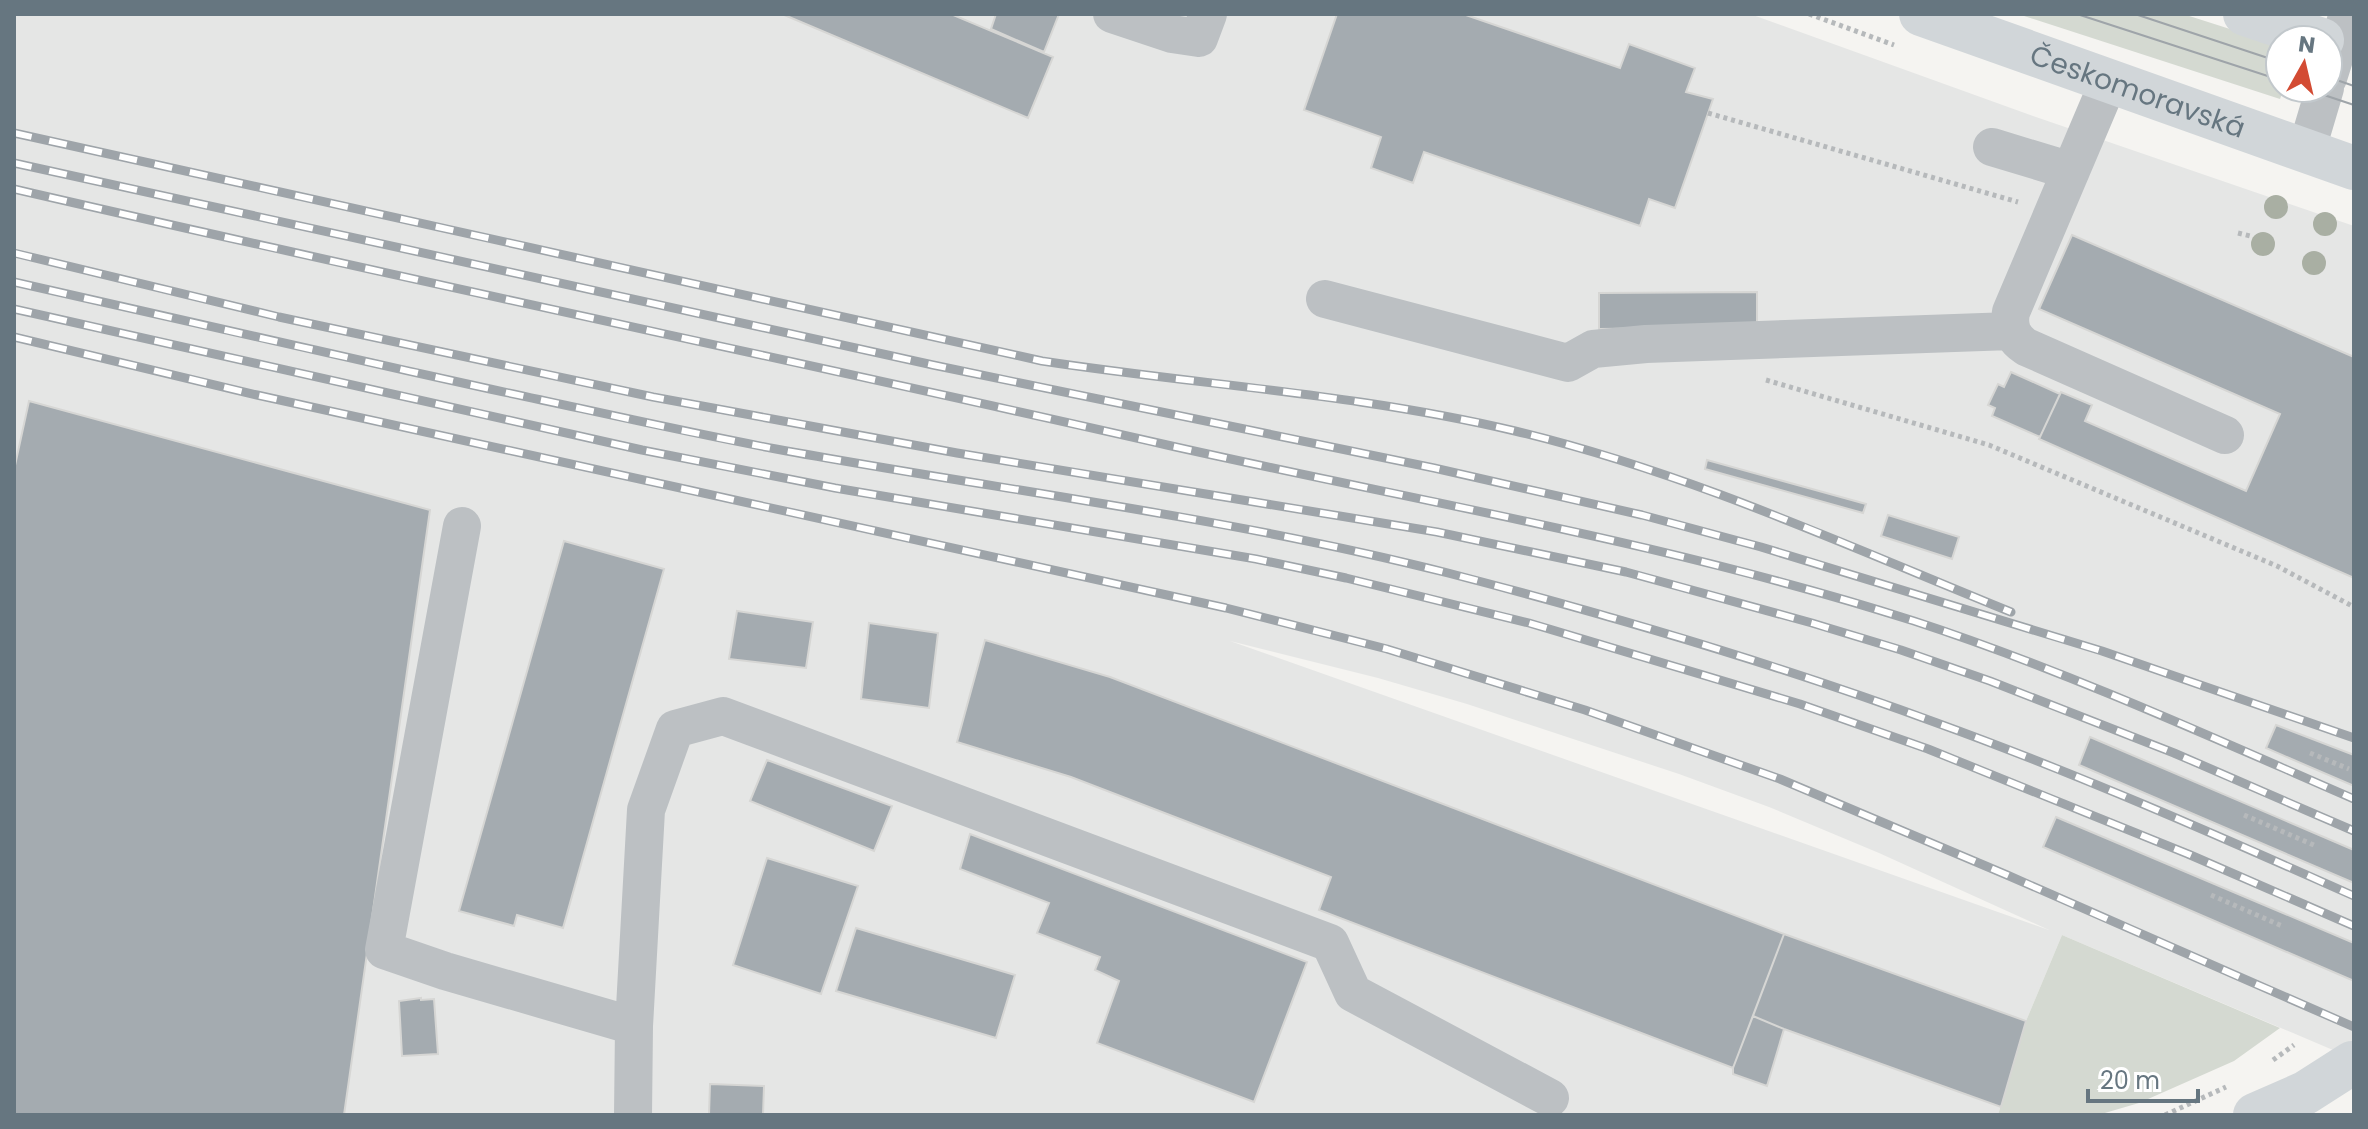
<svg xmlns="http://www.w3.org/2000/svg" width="2368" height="1129" viewBox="0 0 2368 1129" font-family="Poppins,sans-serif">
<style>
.built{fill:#e5e6e5;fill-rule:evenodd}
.green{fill:#d4d9d1}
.building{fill:#a4abb0;stroke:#d6d6d4;stroke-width:2}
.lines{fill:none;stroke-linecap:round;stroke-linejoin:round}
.path{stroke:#b6b9bb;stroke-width:5;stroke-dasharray:4 4;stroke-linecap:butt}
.minor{stroke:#bcc0c3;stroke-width:38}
.major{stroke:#d1d6d9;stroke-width:44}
.tram{stroke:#9ea4a9;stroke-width:2}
.rail-casing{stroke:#9ea4a9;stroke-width:9}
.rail{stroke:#fff;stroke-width:6;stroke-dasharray:18;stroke-linecap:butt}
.tree{fill:#a9afa3}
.labels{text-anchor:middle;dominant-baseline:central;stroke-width:8;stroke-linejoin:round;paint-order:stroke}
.street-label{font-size:28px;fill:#667680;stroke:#fff}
</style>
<rect width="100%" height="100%" fill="#f5f4f1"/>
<path class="built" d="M14,14h1736l283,102 321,110v833l-292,-124 -36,86 -28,94h-1984zM1230,641l148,37 89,26 212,70 90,33 110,46 170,77z"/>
<path class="green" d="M2018,14h165l97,31v43h4l-4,11z
M2062,935l218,93 -46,33 -95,42 -41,12h-100l28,-94z"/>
<path class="building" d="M782,14h169l102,43 -25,61z
M996,14h63l-15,38 -53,-23z
M1337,14h126l157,54 9,-24 66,24 -9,24 27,7 -38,109 -26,-9 -9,27 -216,-74 -11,31 -42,-15 10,-31 -77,-27z
M2072,235l282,122v221l-315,-139 22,-47 31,13 -7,16 161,70 34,-77 -241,-105z
M1757,292v35l-158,2v-36z
M2011,372l49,22 -20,43 -48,-21 3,-8 -7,-3 10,-21 6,3z
M29,401l401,109 -86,605h-330v-645z
M1707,460l159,44 -3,9 -158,-44z
M1888,515l71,22 -7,22 -71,-23z
M564,541l100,28 -101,359 -46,-13 -3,11 -55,-15z
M737,611l76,11 -7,46 -77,-9z
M869,623l69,10 -9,75 -68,-9z
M985,640l125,37 674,257 -51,134 -414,-158 12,-33 -260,-100 -114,-35z
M2276,725l78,30v31l-88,-38z
M2090,737l264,113v33l-275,-118z
M767,760l125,46 -18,45 -124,-50z
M2056,817l298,126v38l-311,-134z
M970,834l337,128 -53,140 -157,-59 22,-62 -24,-11 5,-13 -63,-24 12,-30 -89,-34z
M767,858l91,28 -37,108 -88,-29z
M856,928l159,47 -19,63 -160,-47z
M1784,934l242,87 -25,86 -217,-78 -31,-13z
M421,998v2l13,-1 4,55 -36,2 -3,-55z
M1753,1016l31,13 -17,57 -34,-12v-6z
M710,1084l54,2 -1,29h-54z"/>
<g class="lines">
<path class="path" d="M1809,14l85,31
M1708,113l310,89
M2238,233l12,3
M1766,380l223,65 288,121 77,41
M2310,753l39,16
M2244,815l72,31
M2211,895l71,31
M2273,1060l21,-15
M2165,1115l61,-28"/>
<path class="minor" d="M1112,14l60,20 27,4 9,-24
M2328,78l20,-64
M2109,81l-98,231c-3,16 2,26 15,35l199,88
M1992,147l79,24
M2306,152l19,-64
M1325,299l243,64 25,-14 53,-5 365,-13
M462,526l-78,424 61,21 189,55
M633,1115l1,-89 12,-216 29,-81 48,-13 607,227 23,50 197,105"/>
<g class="major">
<path id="s1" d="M1921,14l433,154"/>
<path d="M2245,14l77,26"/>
<path d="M2255,1115l50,-22 47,-30"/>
</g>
<path class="tram" d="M2077,14l203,66
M2135,14l145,48
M2328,77l26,9
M2303,88l51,17"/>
<defs>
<path id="rail" d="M14,133l1028,228c158,24 318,33 473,70 172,41 333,115 496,181
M14,163l919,202 501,103 208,47 119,32 341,104 252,87
M14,189c384,89 769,169 1153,256 249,56 503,98 747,176 150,49 295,115 440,178
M14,253l265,64 374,80 304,56 480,79 189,40 186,51 89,27 89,31 184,72 180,78
M14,282c158,36 317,72 476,107 95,20 190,42 286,60 224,41 451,68 672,124 165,43 329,91 489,150 141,51 280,112 417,173
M14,309l628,141 193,38 421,71 90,19 183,45 271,81 128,45 260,105 166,72
M14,337l243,58 969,213 161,41 198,61 195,69 227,96 347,152"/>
</defs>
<use href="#rail" class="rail-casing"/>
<use href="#rail" class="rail"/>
</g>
<g class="tree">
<circle cx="2276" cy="207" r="12"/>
<circle cx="2325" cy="224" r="12"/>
<circle cx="2263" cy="244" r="12"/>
<circle cx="2314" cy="263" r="12"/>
</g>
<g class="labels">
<g class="street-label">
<text stroke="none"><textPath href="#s1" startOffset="230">Českomoravská</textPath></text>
</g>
</g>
<rect width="2368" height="1129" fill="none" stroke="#667680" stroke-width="32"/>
<g transform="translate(2304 64) rotate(8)"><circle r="38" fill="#ffffff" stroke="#c2c8cc" stroke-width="2"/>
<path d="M0-6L14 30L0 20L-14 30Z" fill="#d34b33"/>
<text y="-12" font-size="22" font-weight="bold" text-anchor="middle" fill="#667680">N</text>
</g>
<path d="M2088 1089v12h110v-12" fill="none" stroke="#667680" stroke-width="4"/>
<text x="2100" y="1089" font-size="24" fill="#667680" stroke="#ffffff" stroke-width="6" paint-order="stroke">20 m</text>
</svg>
